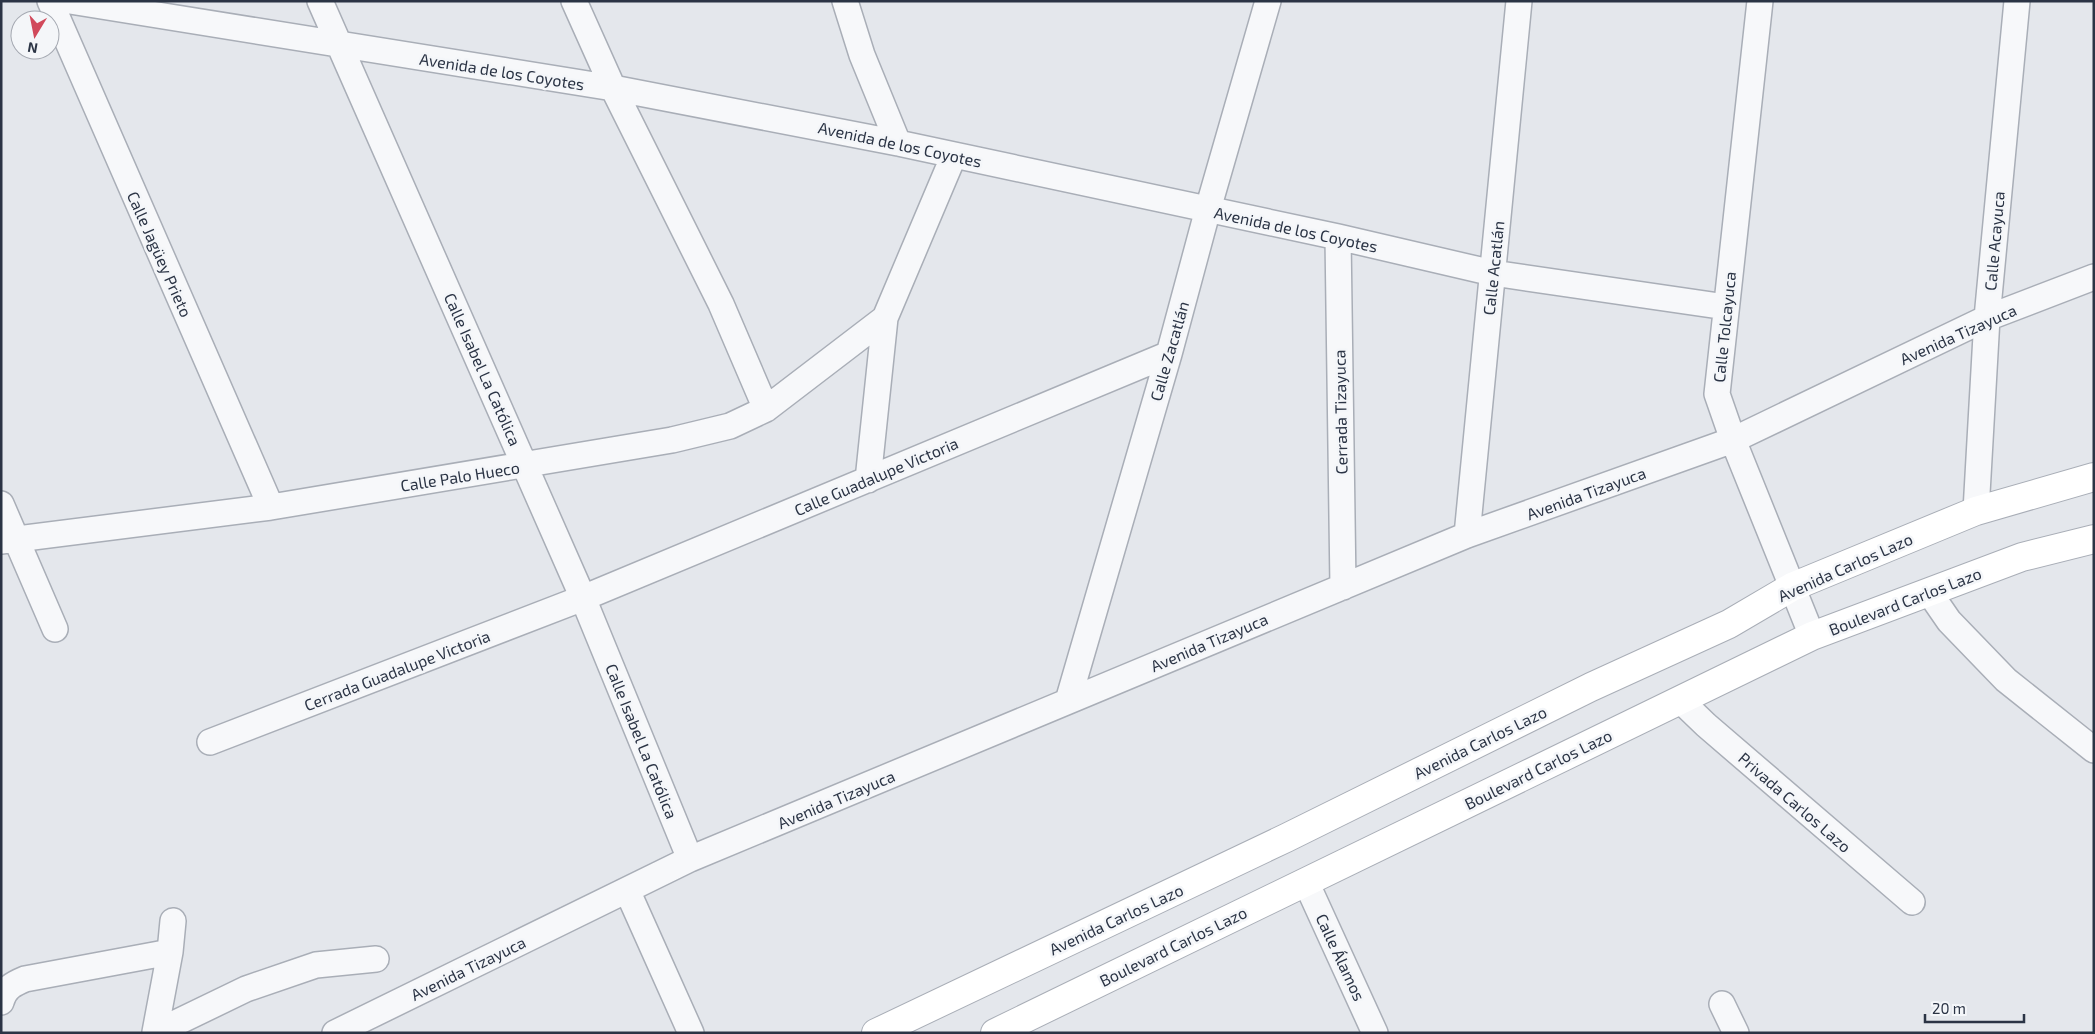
<svg xmlns="http://www.w3.org/2000/svg" width="2095" height="1034" viewBox="0 0 2095 1034" font-family="'Exo 2',sans-serif">
<style>
.lines{fill:none;stroke-linecap:round;stroke-linejoin:round}
.street-casing{stroke:#a9aeb7;stroke-width:28}
.secondary-casing{stroke:#a9aeb7;stroke-width:30}
.street{stroke:#f7f8fa;stroke-width:25}
.secondary{stroke:#fff;stroke-width:28}
.labels{text-anchor:middle;dominant-baseline:central;stroke-width:5;stroke-linejoin:round;paint-order:stroke}
.street-label{font-size:16px;fill:#2b3445;stroke:#f4f6f9}
</style>
<rect width="100%" height="100%" fill="#e4e7ec"/>
<g class="lines">
<defs>
<path id="street" d="M50,1l221,506
M70,1l543,87 285,55 440,94 155,36 233,34
M320,1l263,597 107,261
M574,1l39,87 108,216 45,105
M845,1l17,54 36,88
M1760,1l-43,393 16,46 79,196
M1338,237l5,350
M868,480l17,-162 69,-163
M1,504l54,125
M1976,511l11,-193 30,-317
M1467,535l52,-534
M1,541l270,-34 401,-67 58,-14 36,-17 119,-91
M1929,592l20,29 57,59 88,70
M1680,700l26,25 206,177
M1068,701l101,-347 39,-145 60,-208
M210,742l373,-144 586,-244
M1306,882l69,151
M627,890l64,143
M1,1002c4,-14 12,-18 24,-23l145,-27
M1722,1004l14,29
M155,1032l15,-80 3,-31
M155,1033l91,-44 70,-24 60,-6
M335,1033l355,-174 777,-324 266,-95 254,-122 107,-41"/>
<path id="secondary" d="M876,1033l410,-195 305,-151 138,-63 63,-37 184,-76 118,-34
M995,1033l817,-397 210,-79 72,-18"/>
</defs>
<use href="#street" class="street-casing"/>
<use href="#secondary" class="secondary-casing"/>
<use href="#street" class="street"/>
<use href="#secondary" class="secondary"/>
</g>
<g class="labels">
<g class="street-label">
<text transform="translate(502 71) rotate(9)">Avenida de los Coyotes</text>
<text transform="translate(900 144) rotate(12)">Avenida de los Coyotes</text>
<text transform="translate(1296 229) rotate(12)">Avenida de los Coyotes</text>
<text transform="translate(1994 241) rotate(-85)">Calle Acayuca</text>
<text transform="translate(160 254) rotate(66)">Calle Jagüey Prieto</text>
<text transform="translate(1493 268) rotate(-84)">Calle Acatlán</text>
<text transform="translate(1724 327) rotate(-84)">Calle Tolcayuca</text>
<text transform="translate(1958 334) rotate(-24)">Avenida Tizayuca</text>
<text transform="translate(1169 351) rotate(-74)">Calle Zacatlán</text>
<text transform="translate(483 369) rotate(66)">Calle Isabel La Católica</text>
<text transform="translate(1340 412) rotate(-91)">Cerrada Tizayuca</text>
<text transform="translate(460 476) rotate(-9)">Calle Palo Hueco</text>
<text transform="translate(876 476) rotate(-23)">Calle Guadalupe Victoria</text>
<text transform="translate(1586 493) rotate(-20)">Avenida Tizayuca</text>
<text transform="translate(1845 567) rotate(-24)">Avenida Carlos Lazo</text>
<text transform="translate(1905 601) rotate(-21)">Boulevard Carlos Lazo</text>
<text transform="translate(1209 642) rotate(-23)">Avenida Tizayuca</text>
<text transform="translate(397 670) rotate(-21)">Cerrada Guadalupe Victoria</text>
<text transform="translate(642 741) rotate(68)">Calle Isabel La Católica</text>
<text transform="translate(1480 742) rotate(-26)">Avenida Carlos Lazo</text>
<text transform="translate(1538 769) rotate(-26)">Boulevard Carlos Lazo</text>
<text transform="translate(836 799) rotate(-23)">Avenida Tizayuca</text>
<text transform="translate(1795 802) rotate(41)">Privada Carlos Lazo</text>
<text transform="translate(1116 919) rotate(-25)">Avenida Carlos Lazo</text>
<text transform="translate(1173 946) rotate(-26)">Boulevard Carlos Lazo</text>
<text transform="translate(1341 957) rotate(65)">Calle Álamos</text>
<text transform="translate(468 968) rotate(-26)">Avenida Tizayuca</text>
</g>
</g>
<rect width="2095" height="1034" fill="none" stroke="#2b3445" stroke-width="5"/>
<g transform="translate(35 35) rotate(190)"><circle r="24" fill="#f4f6f9" stroke="#a4a8b1"/>
<path d="M0-4L9 19L0 12L-9 19Z" fill="#d1495b"/>
<text y="-8" font-size="14" font-weight="bold" text-anchor="middle" fill="#2b3445">N</text>
</g>
<path d="M1925 1014v8h99v-8" fill="none" stroke="#2b3445" stroke-width="2.5"/>
<text x="1932" y="1014" font-size="15" fill="#2b3445" stroke="#f4f6f9" stroke-width="4" paint-order="stroke">20 m</text>
</svg>
